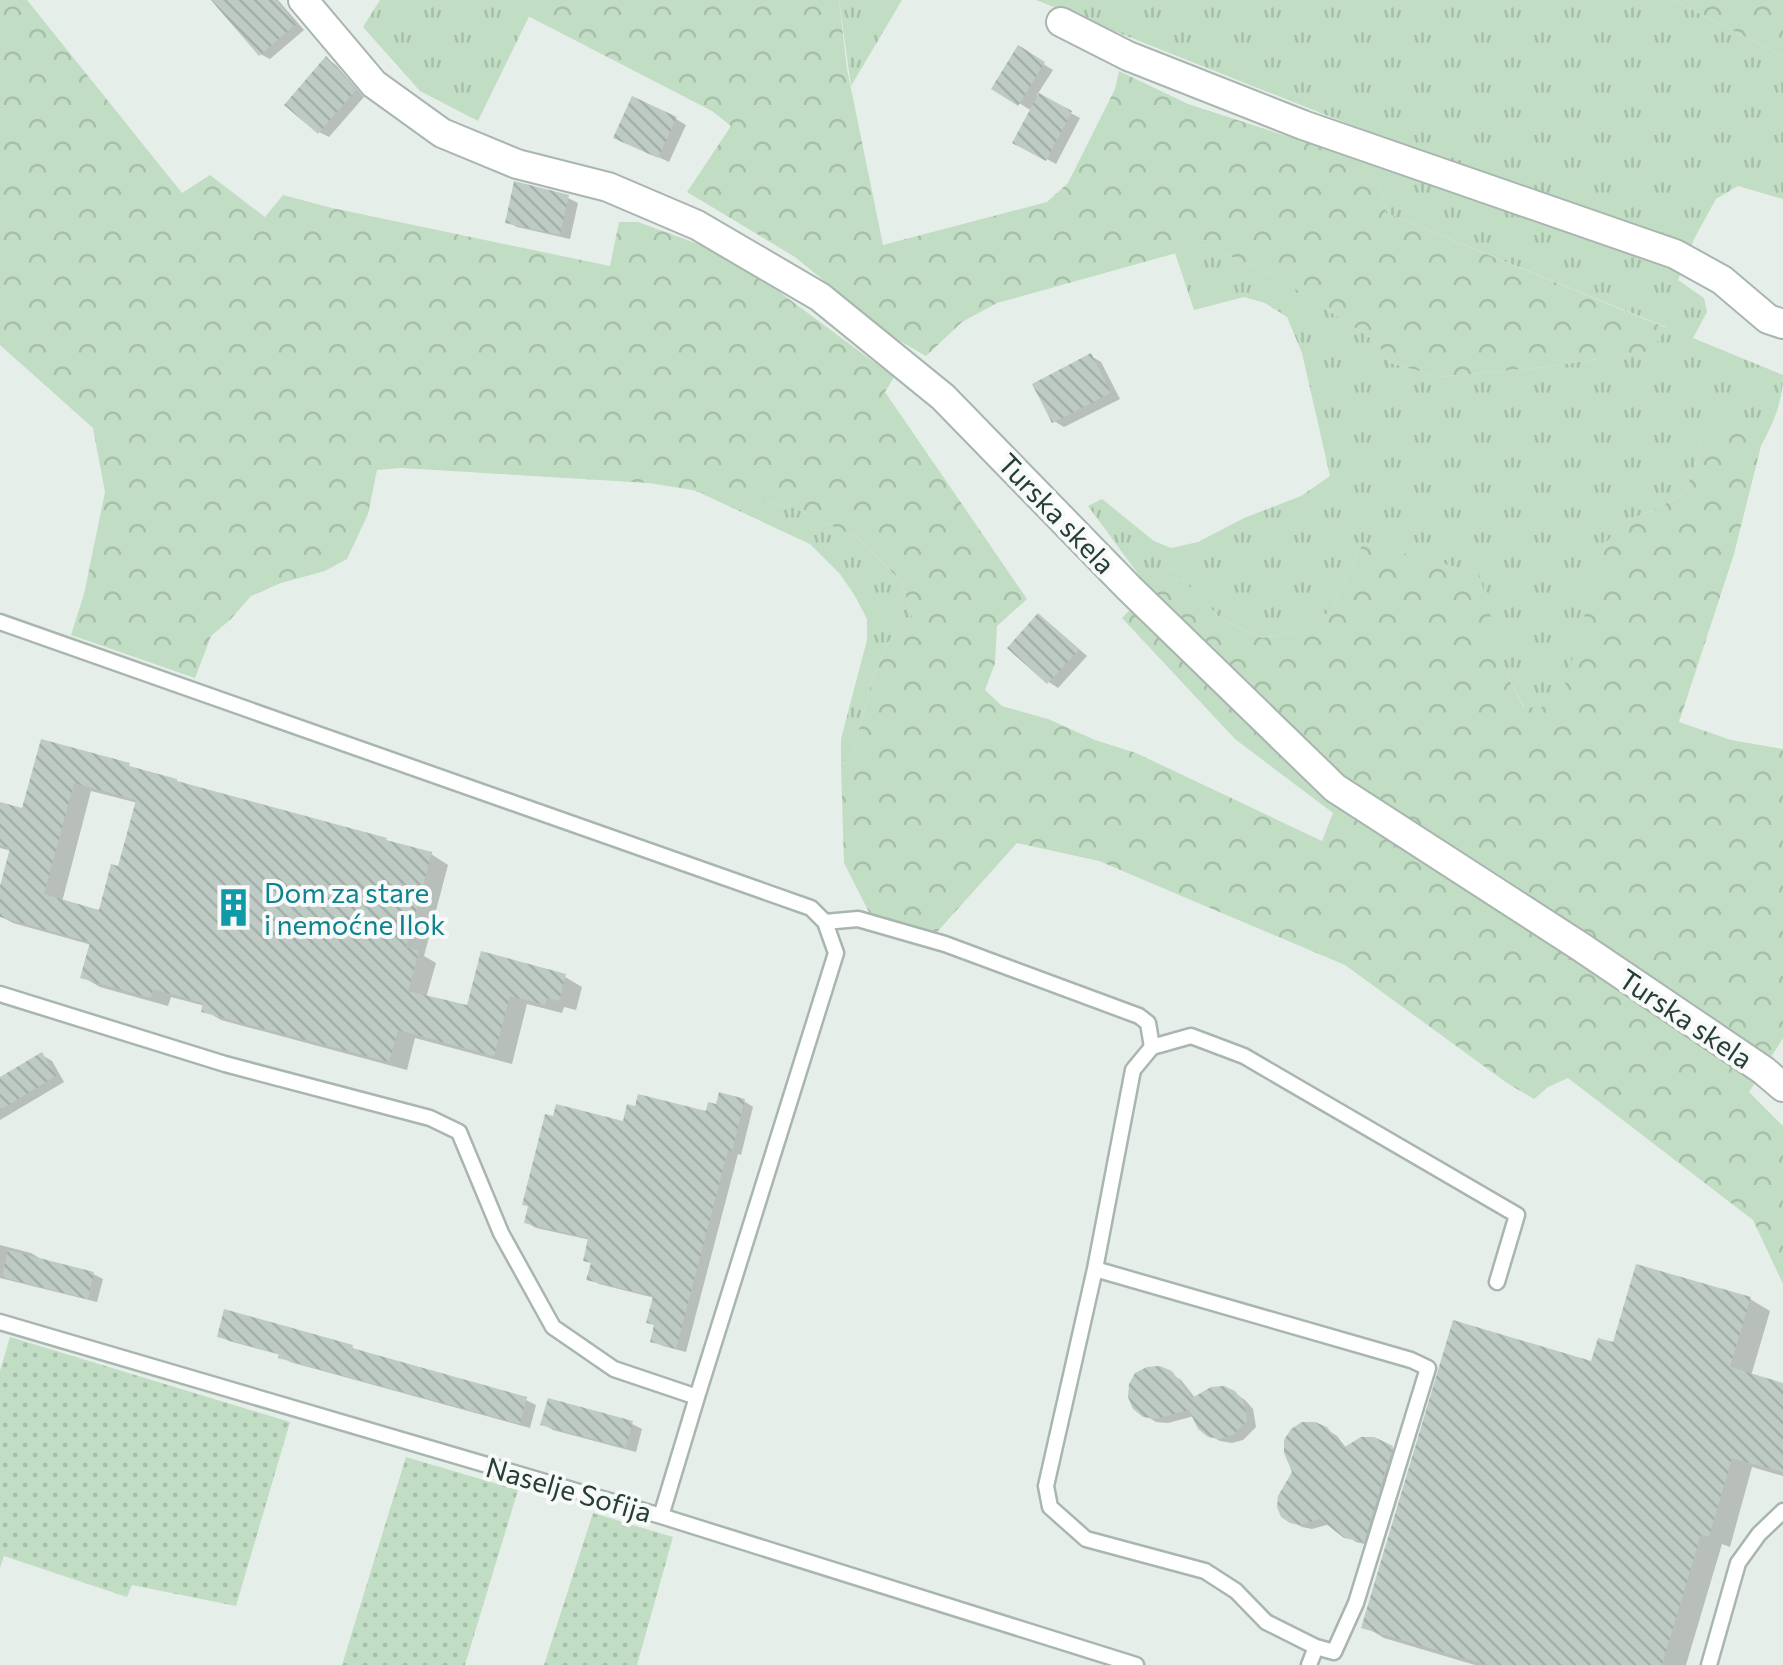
<svg xmlns="http://www.w3.org/2000/svg" width="1783" height="1665" viewBox="0 0 1783 1665" font-family="Commissioner,sans-serif">
<style>
.grass{fill:url(#grass-tufts)}
.forest{fill:url(#forest-crowns)}
.garden{fill:url(#garden-dots)}
.shadow{fill:#0003;fill-rule:evenodd}
.building{fill:url(#building-back-hatch);fill-rule:evenodd}
.lines{fill:none;stroke-linecap:round;stroke-linejoin:round}
.service-casing{stroke:#a9b6af;stroke-width:19}
.minor-casing{stroke:#a9b6af;stroke-width:32}
.service{stroke:#fff;stroke-width:14}
.minor{stroke:#fff;stroke-width:28}
.labels{text-anchor:middle;dominant-baseline:central;stroke-width:8;stroke-linejoin:round;paint-order:stroke}
.street-label{font-size:28px;fill:#263f34;stroke:#f7faf8}
.culture-label{font-size:28px;fill:#0d838f;stroke:#f7faf8;text-anchor:start}
</style>
<defs>
<pattern id="grass-tufts" width="24" height="20" patternUnits="userSpaceOnUse" patternTransform="scale(2.5)"><rect width="24" height="20" fill="#c1ddc4"/><path d="M3 7l-1-3M5 7V3M7 7l1-3M15 17l-1-3M17 17v-4M19 17l1-3" fill="none" stroke="#a6bfa9"/></pattern>
<pattern id="forest-crowns" width="20" height="18" patternUnits="userSpaceOnUse" patternTransform="scale(2.5)"><rect width="20" height="18" fill="#c1ddc4"/><path d="M2 6a3 3 0 1 1 6 0M12 15a3 3 0 1 1 6 0" fill="none" stroke="#a6bfa9"/></pattern>
<pattern id="garden-dots" width="8" height="8" patternUnits="userSpaceOnUse" patternTransform="scale(2.5)"><rect width="8" height="8" fill="#c1ddc4"/><path d="M2 2h.1M6 6h.1" fill="none" stroke="#a6bfa9" stroke-width="1.8" stroke-linecap="round"/></pattern>
<pattern id="building-back-hatch" width="6" height="6" patternUnits="userSpaceOnUse" patternTransform="scale(2.5)"><rect width="6" height="6" fill="#becbc4"/><path d="M-1 5l2 2M0 0l6 6M5-1l2 2" fill="none" stroke="#a3afa9"/></pattern>
</defs>
<rect width="100%" height="100%" fill="#e6eee9"/>
<path class="grass" d="M380,0h157l-59,121 -58,-30 -57,-64z
M839,0h63l-51,86z
M1036,0h637l110,56v143l-45,-13 -22,13 -21,38 -17,43 26,18 3,14 -14,26 90,37c0,27 -10,48 -22,71l-27,-17 -28,-8 -8,34 -13,38 -31,17 -29,11 -20,23 -45,162 -35,3 -19,-35 -28,-101 -115,-30 -33,69 -36,20 -32,6 -41,-19 -50,-51 -21,22 -62,-84 14,-7 52,42 17,7 27,-6 46,-24 57,-22 29,-20 -28,-123 -15,-36 -22,-14 -21,-6 -50,13 -19,-57 30,-8 71,31 99,65 16,22 49,14 104,-10 106,-16 16,-24 -280,-114 -7,-29 -19,-24 277,91 2,-16 -288,-110z
M694,490l96,16 68,32 43,43 12,38 -25,23 -16,38 -19,72 -12,13v-26l26,-99v-21l-12,-23 -15,-22 -30,-30z"/>
<path class="forest" d="M0,0h27l155,193 28,-18 55,42 18,-22 49,13 278,58 9,-44h19l93,34 163,121 -9,15 142,207 -30,27 -2,37 -10,27 17,16 46,13 47,21 41,13 186,88 11,-28 -98,-74 -113,-121 49,-50 50,51 41,19 32,-6 36,-20 33,-69 116,30 27,101 18,34 35,-2 46,-162 20,-23 29,-11 31,-17 13,-38 8,-35 28,9 27,17 -27,108 -55,168 52,18 52,9v289l-34,54 34,34v158l-30,-64 -185,-142 -20,9 -14,12 -27,-16 -162,-118 -246,-104 -82,-18 -80,89 -66,-16 -27,-53 -3,-98 12,-13 19,-72 16,-38 25,-23 -12,-38 -43,-43 -68,-32 -141,-23 -248,-15 -24,2 -9,44 -21,45 -22,12 -44,12 -30,13 -21,24 -19,16 -16,42 -124,-43 13,-41 21,-102 -12,-64 -93,-83z
M537,0h302l8,69 36,176 164,-43 21,-19 47,-94 4,-18 69,33 172,56 19,24 7,29 281,115 -16,23 -107,16 -104,10 -49,-14 -16,-22 -99,-65 -71,-31 -208,58 -35,19 -36,34 -35,-20 -96,-79 -108,-65 44,-66 -19,-15 -184,-95z
M1673,0h110v56z"/>
<path class="garden" d="M10,1337l280,85 -54,184 -104,-21 -5,12 -123,-41 -4,12v-197z
M406,1457l112,33 -53,175h-123z
M593,1513l80,24 -36,128h-93z"/>
<path class="shadow" d="M222,0h56l26,30 -34,29 -10,-5z
M1019,49l34,21 -16,25 43,23 -24,46 -41,-22 17,-31 -38,-23z
M327,59l9,6 28,32 -35,40 -10,-5z
M676,119l10,6 -17,37 -43,-20z
M568,198l10,5 -8,36 -53,-12 -9,-5z
M1091,356l10,6 19,37 -56,28 -10,-6z
M1039,616l9,6 39,34 -29,32 -9,-6z
M43,742l86,24 11,6 42,13 204,55 9,5 36,9 17,11 -24,91 12,7 -10,35 42,10 97,-31 17,10 -6,23 -12,-3 -2,6 -35,-9 -15,60 -97,-26 -8,32 -186,-50 -17,-10 1,-4 -34,-9 -3,9 -68,-19 -17,-10 9,-32 -79,-22 -13,-7v-20l12,-45 -12,-3v-41l24,4zM91,791l47,12 -18,66 -20,44 -38,-11z
M42,1055l10,6 12,21 -64,38v-40z
M744,1101l9,6 -12,48 -3,-1 -52,198 -23,-6 -10,-5 4,-15 -2,-28 -56,-14 -10,-6 4,-14 -2,-24 -55,-12 -10,-6 98,-98 83,-10z
M0,1245l31,8 10,6 52,15 10,5 -6,23 -97,-24z
M1750,1299l20,12 -19,65 32,9v91l-31,-9 -22,80 -8,-3 -36,121h-211l-91,-27 -20,-12 229,-262 22,-18z
M220,1336l132,11 9,6 165,47 10,5 -6,23 -240,-66 -9,-7 -52,-14z
M1170,1373l11,7 15,19 38,-6 11,7 8,9 3,18 -13,13 -11,3 -12,-2 -11,-6 -15,-19 -26,7 -12,-1 -11,-7z
M550,1401l82,23 10,5 -6,23 -83,-22 -10,-6z
M1326,1429l11,7 10,13 45,-1 10,5 -29,93 -17,-4 -26,-18 -18,5 -10,-2 -11,-6z"/>
<path class="building" d="M211,0h65l20,24 -37,32z
M1018,45l27,17 -27,44 -27,-17z
M326,56l30,34 -38,44 -34,-29z
M1039,93l33,18 -26,50 -34,-18z
M632,96l45,21 -19,41 -45,-20z
M514,181l55,14 -9,40 -55,-12z
M1091,353l20,40 -59,30 -20,-39z
M1038,613l41,37 -32,34 -40,-36z
M41,739l89,24 -1,3 48,13v2l210,57 -1,2 46,12 -26,95 13,4 -11,40 59,14 14,-54 85,23 -7,27 -12,-3 -2,7 -35,-9 -16,60 -96,-26 -9,32 -188,-50 2,-9 -50,-14 -2,9 -71,-20 10,-36 -90,-25v-31l10,-38 -10,-3v-43l22,6zM74,783l62,17 -18,66 -7,-2 -12,46 -55,-16z
M42,1052l14,24 -56,34v-33z
M719,1092l26,7 -13,52 -4,-1 -52,199 -26,-7 4,-17 -8,-2 7,-27 -67,-16 5,-17 -8,-2 5,-23 -64,-15 4,-17 -6,-1 23,-91 8,2 3,-12 67,17 4,-17 8,2 3,-12 68,17 2,-9 8,2z
M8,1250l86,22 -6,27 -86,-22z
M1636,1264l115,33 -21,70 53,16v89l-51,-14 -23,79 -8,-3 -39,131h-175l-126,-37 92,-308 138,41 7,-23 15,4z
M224,1309l129,36 -1,3 175,49 -7,27 -242,-66 1,-4 -62,-17z
M1160,1366l12,5 20,27 19,-11 13,-1 11,5 9,11 3,19 -14,14 -13,4 -12,-2 -10,-8 -9,-19 -33,9 -13,-2 -10,-8 -5,-12 1,-13 6,-11 12,-6z
M548,1398l85,23 -7,27 -86,-23z
M1302,1422h13l12,5 16,21 18,-11h13l19,9 -29,96 -20,-4 -24,-19 -20,6 -10,-2 -9,-6 -4,-10 1,-11 14,-24 -8,-19v-13l7,-11z"/>
<g class="lines">
<defs>
<path id="service" d="M0,622l811,286 14,14 11,31 -139,444 -83,-28 -61,-42 -52,-94 -42,-101 -29,-14 -205,-54 -225,-70
M825,922l33,-3 87,25 194,72 9,7 4,24
M1095,1269l-49,217 4,21 36,32 119,32 31,20 30,31 50,25
M0,1322l661,194 475,149
M661,1516l36,-119
M1309,1665l7,-18 18,5 22,-49 72,-235 -17,-8 -316,-91 38,-199 19,-23 39,-11 53,20 273,159 -20,67
M1709,1665l29,-102 21,-29 24,-23"/>
<path id="minor" d="M303,0l71,84 68,49 75,31 91,23 89,38 123,72 123,100 186,191 206,200 246,159 182,123 20,17
M1061,22l67,34 175,69 372,129 47,26 46,39 15,5"/>
</defs>
<use href="#service" class="service-casing"/>
<use href="#minor" class="minor-casing"/>
<use href="#service" class="service"/>
<use href="#minor" class="minor"/>
</g>
<defs>
<symbol id="building-bare" viewBox="-9 -9 18 18"><path d="M-4-6H4V6H1V3H-1V6H-4ZM-2.5-4.3h1.7v1.8h-1.7ZM.8-4.3h1.7v1.8H.8ZM-2.5-1h1.7V.8h-1.7ZM.8-1h1.7V.8H.8Z" fill="#0f9aa8" stroke="#f7faf8" stroke-width="2.5" paint-order="stroke"/></symbol>
</defs>
<g fill-rule="evenodd">
<use href="#building-bare" x="206" y="880" width="55" height="55"/>
</g>
<g class="labels">
<g class="street-label">
<text transform="translate(1057 513) rotate(46)">Turska skela</text>
<text transform="translate(1686 1018) rotate(34)">Turska skela</text>
<text transform="translate(569 1489) rotate(16)">Naselje Sofija</text>
</g>
<g class="culture-label">
<text x="264" y="892">Dom za stare<tspan x="264" dy="32">i nemoćne Ilok</tspan></text>
</g>
</g>
</svg>
